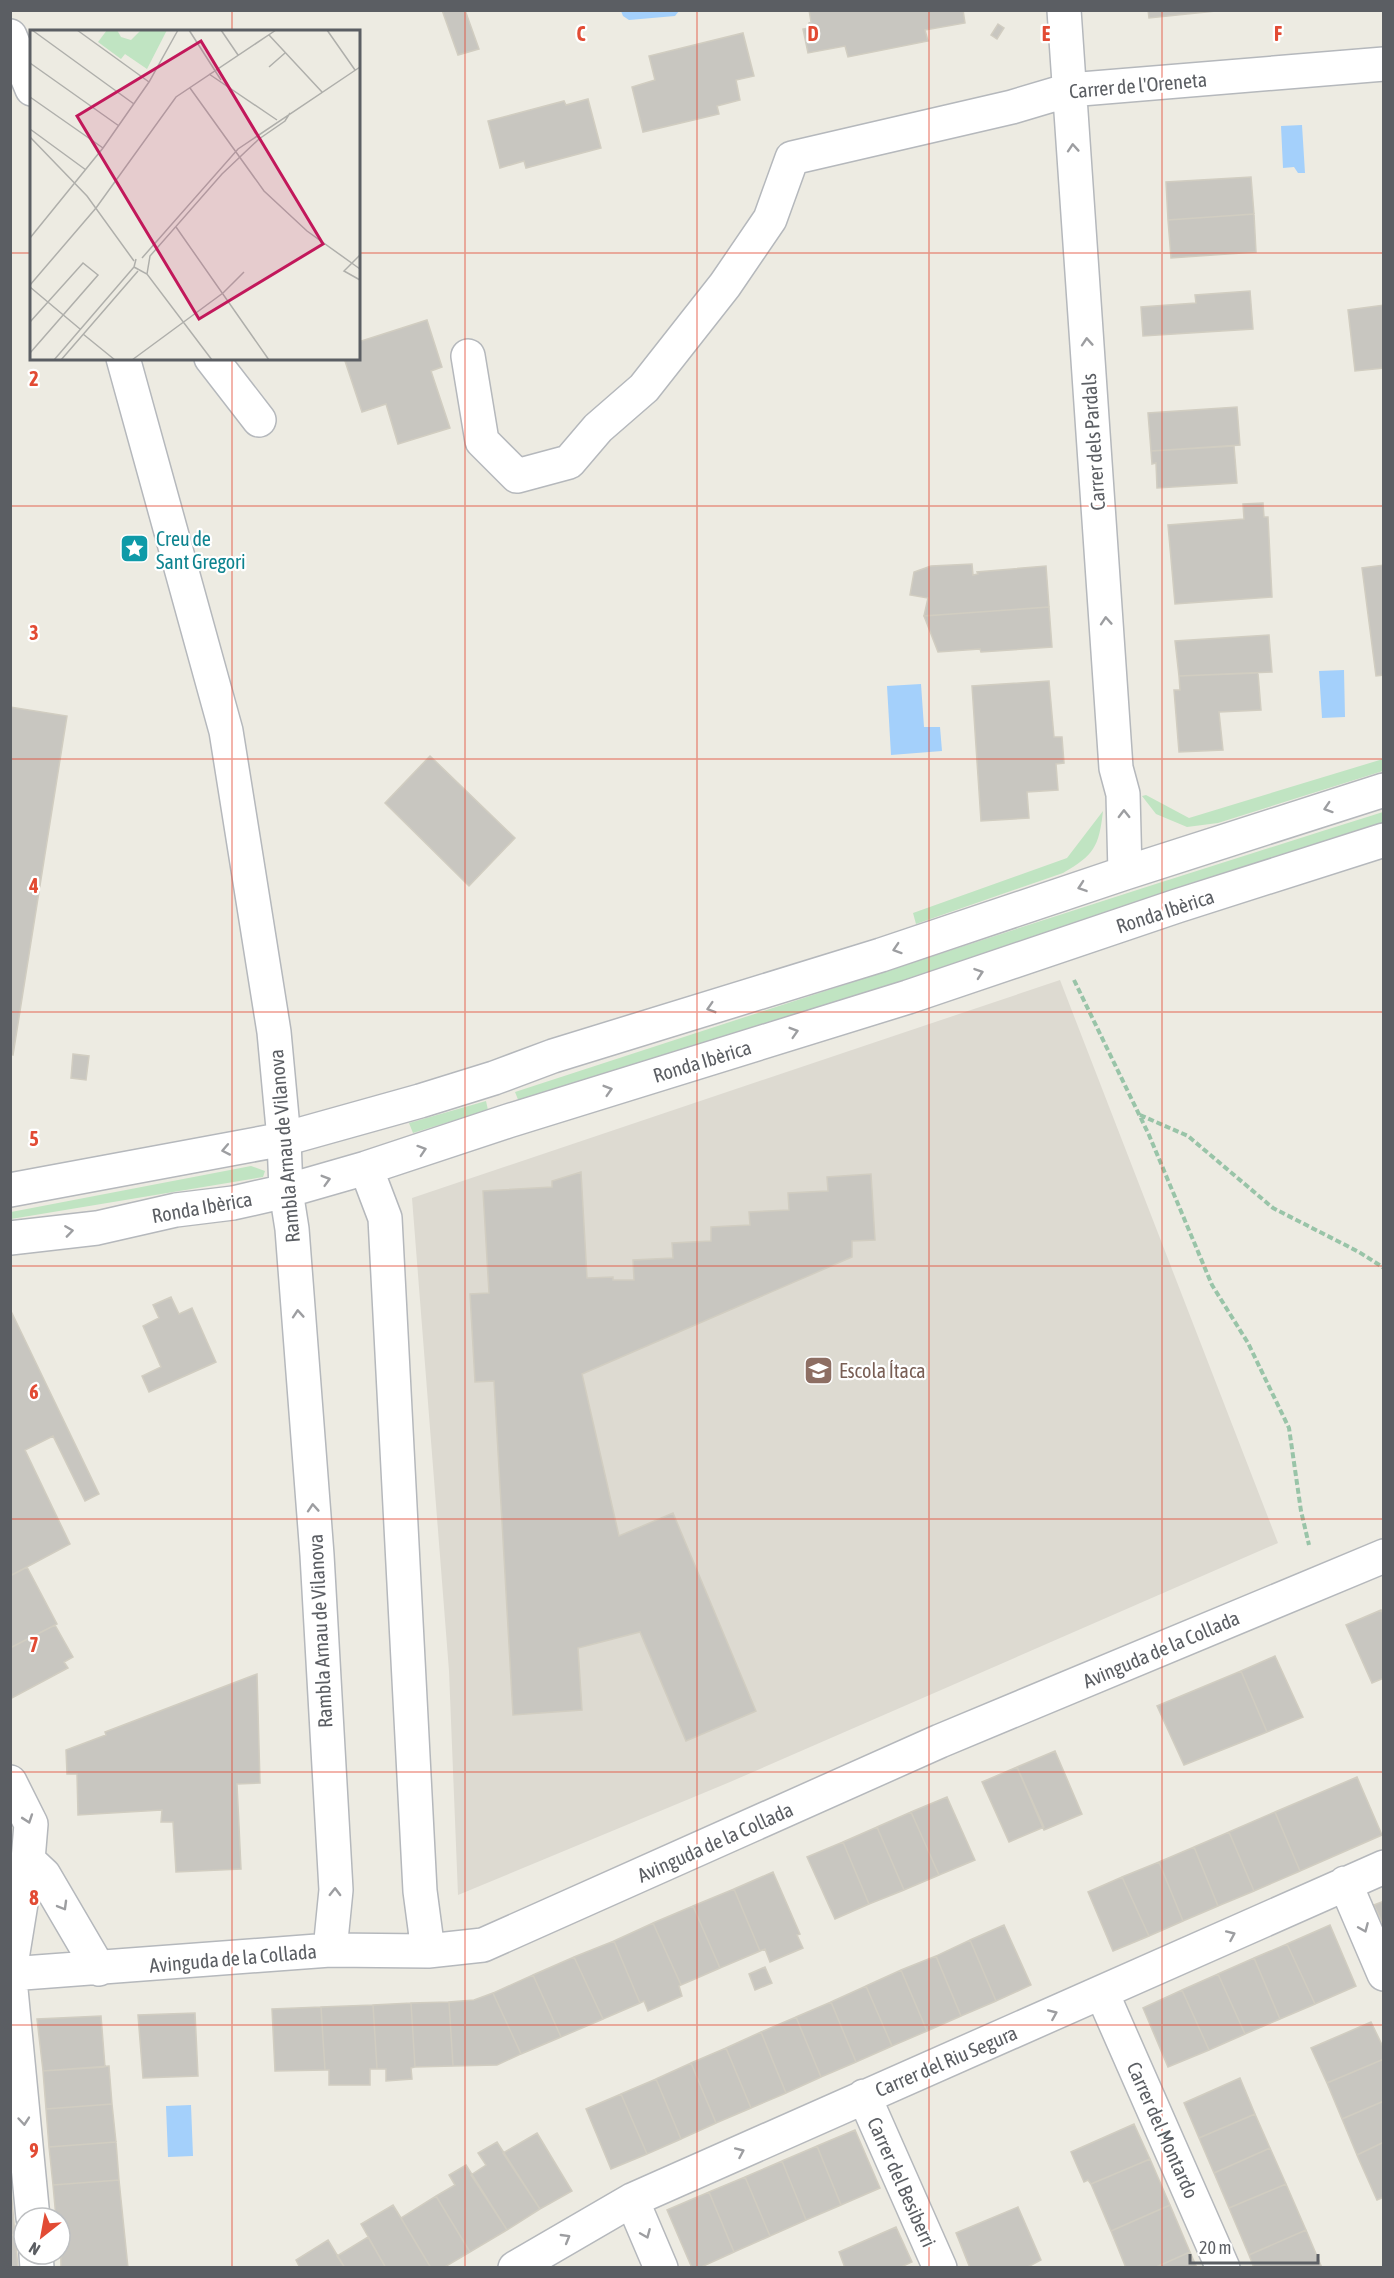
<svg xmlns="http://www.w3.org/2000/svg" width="1394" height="2278" viewBox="0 0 1394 2278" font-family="'Asap Condensed',sans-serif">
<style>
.education{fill:#dddad1}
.green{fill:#c0e4c2}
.water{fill:#a4d0fb}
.building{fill:#c8c6c0;stroke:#d1cdc1;stroke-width:1.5}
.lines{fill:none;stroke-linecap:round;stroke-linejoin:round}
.minor-casing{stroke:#b5b8bc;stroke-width:36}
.path{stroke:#99c4a8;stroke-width:4;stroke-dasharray:6 3;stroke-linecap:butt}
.minor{stroke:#fff;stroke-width:33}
.oneway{stroke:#9d9ea1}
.grid{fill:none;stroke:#e24b34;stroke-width:1.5;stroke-opacity:0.55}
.labels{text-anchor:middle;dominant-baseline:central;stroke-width:4.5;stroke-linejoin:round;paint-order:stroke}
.street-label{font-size:20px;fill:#5b5e63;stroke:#fff}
.culture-label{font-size:20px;fill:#0d838f;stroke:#fff;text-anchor:start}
.education-label{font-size:20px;fill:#785e54;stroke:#fff;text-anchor:start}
.inset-road{fill:none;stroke:#afafab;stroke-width:1.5}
.view{fill:#c2185b;fill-opacity:0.15;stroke:#c2185b;stroke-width:3}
.inset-edge{fill:none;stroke:#5b5e63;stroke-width:3}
.grid-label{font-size:20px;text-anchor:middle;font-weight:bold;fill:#e24b34;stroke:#fff;stroke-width:4.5;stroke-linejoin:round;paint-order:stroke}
</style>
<rect width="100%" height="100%" fill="#edebe2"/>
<path class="education" d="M1060,980l218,563 -548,239 -272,113 -9,-224 -37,-473z"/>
<path class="green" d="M1383,759v12l-165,52 -31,4 -31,-13 -14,-18 4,-1 43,23z
M1103,811c-4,36 -9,44 -40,62l-147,51 -3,-11 154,-55z
M1383,812v12c-156,51 -311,105 -468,155 -132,42 -265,78 -396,123l-4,-10c289,-94 578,-189 868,-280z
M486,1101l2,9 -75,23 -4,-10z
M251,1166l14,5 -2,6 -252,42v-7z"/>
<path class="water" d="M621,11v-1l58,1 -4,5 -46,4 -6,-4z
M1302,125l3,48h-7l-4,-6 -11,1 -2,-42z
M1344,670l1,47 -23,1 -3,-47z
M921,684l3,43h16l2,24 -51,4 -4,-69z
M191,2105l2,51 -25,1 -2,-51z"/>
<path class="building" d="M442,10h23l14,39 -21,6z
M809,10h154l2,13 -40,7 3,11 -80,16 -3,-11 -37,7 -5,-24 6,-1v-5l2,-1z
M1148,10h78l-77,8z
M998,24l6,4 -7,11 -6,-4z
M743,33l11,43 -18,4 4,20 -23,6 2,8 -76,18 -11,-45 23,-7 -6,-24z
M588,99l13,49 -75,20 -2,-7 -24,7 -12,-47 76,-20 2,4z
M1251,177l3,37 -86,6 -2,-38z
M1254,214l2,38 -85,6 -3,-38z
M1250,291l3,38 -110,7 -2,-29 55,-4 -1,-8z
M1384,305v63l-29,3 -7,-61z
M427,320l15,47 -11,4 19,57 -52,16 -12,-40 -24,8 -18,-54h14v-16z
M1237,407l3,38 -89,6 -3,-38z
M1234,446l3,37 -80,5 -1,-25 -4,1 -1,-13z
M1263,503l1,14h4l4,80 -97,7 -7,-79 76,-6 -1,-15z
M972,564l1,11 5,-1 -1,-2 69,-6 3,41 -125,9 4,-18 -18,-3 4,-23 17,-6z
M1384,565v110l-8,1 -14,-108z
M1049,607l3,40 -71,5 -1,-3 -42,3 -14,-36z
M1269,635l3,37 -93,4 -4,-35z
M1258,673l3,37 -42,2 4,38 -44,2 -5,-62h6l-1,-14z
M1049,681l5,56h8l2,26 -8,1 2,26 -31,2 2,26 -48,3 -9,-135z
M10,707l57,9 -54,339 -3,-1z
M430,756l85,82 -46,48 -84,-83z
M73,1054l16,2 -3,24 -15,-2z
M581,1172l6,106 26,-1v3h21l-1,-20 40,-2 -1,-15 39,-2v-14l39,-2 -1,-13 40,-2 -1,-17 40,-2 -1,-14 44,-3 4,66 -23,1v16l-270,117 37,162 54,-23 83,198 -70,30 -46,-109 -62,16 4,62 -69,5 -19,-334 -19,1 -5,-88 19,-1 -6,-102 69,-4v-6z
M171,1297l8,17 13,-6 24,54 -67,30 -7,-16 19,-9 -18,-41 16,-8 -6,-13z
M10,1309l89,185 -14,7 -32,-65 -28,14 45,94 -60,32z
M27,1567l30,57 -47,24v-72z
M1381,1610l3,5v63l-12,5 -26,-58z
M55,1625l18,32 -9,5 4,6 -58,31v-51z
M1275,1656l28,61 -36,15 -26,-61z
M1241,1671l26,61 -83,33 -27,-59z
M257,1674l3,109 -23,1 4,85 -65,3 -3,-50h-12l1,-12 -84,5 -1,-41h-10l-1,-24 40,-15 -1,-3z
M1055,1751l27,63 -38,16 -27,-63z
M1017,1767l27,60 -35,15 -27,-60z
M1357,1777l25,58 -82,36 -25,-59z
M947,1797l28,63 -36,15 -28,-63z
M911,1812l28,63 -35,15 -27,-63z
M1275,1812l25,59 -46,20 -25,-59z
M877,1827l27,63 -35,14 -26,-62z
M1229,1832l25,59 -36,15 -24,-59z
M843,1842l26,62 -34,15 -28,-62z
M1194,1847l24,59 -35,15 -24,-59z
M1159,1862l24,59 -34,15 -27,-59z
M773,1872l27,62 -3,1 6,13 -33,14 -5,-13 -5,2 -26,-62z
M1122,1877l27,59 -36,15 -25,-59z
M734,1889l26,62 -40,17 -27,-62z
M1384,1901v25l-10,-21z
M693,1906l27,62 -39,17 -28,-62z
M653,1923l28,62 -2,1 3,10 -34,15 -4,-10 -4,2 -26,-62z
M1004,1925l27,60 -35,16 -26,-61z
M1330,1925l26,61 -41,18 -28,-60z
M970,1940l26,61 -35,15 -25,-60z
M614,1941l26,62 -37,16 -29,-62z
M1287,1944l28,60 -35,15 -26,-61z
M936,1956l25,60 -34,15 -26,-61z
M574,1957l29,62 -42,18 -28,-62z
M1254,1958l26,61 -35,15 -27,-60z
M765,1967l7,16 -17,7 -6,-16z
M901,1970l26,61 -35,15 -26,-60z
M1218,1974l27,60 -36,16 -27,-60z
M533,1975l28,62 -40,17 -28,-61z
M866,1986l26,60 -36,16 -25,-60z
M1182,1990l27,60 -41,17 -25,-59z
M493,1993l28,61 -24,11 -44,1 -4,-64 25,-2z
M449,2002l4,64 -38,1 -4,-64z
M831,2002l25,60 -35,15 -25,-60z
M411,2003l4,64 -4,1 1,11 -26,2v-12h-9l-4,-64z
M373,2005l4,64h-7v16h-41v-15h-4l-4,-63z
M321,2007l4,63 -50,1 -3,-62z
M195,2013l3,63 -55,2 -5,-63z
M101,2016l4,51 -62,4 -6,-52z
M796,2017l25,60 -35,16 -25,-61z
M1371,2022l13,27v10l-57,24 -16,-35z
M761,2032l25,61 -35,15 -25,-60z
M726,2048l25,60 -35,15 -25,-60z
M1384,2059v42l-42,18 -15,-36z
M691,2063l25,60 -35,16 -25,-60z
M109,2066l3,38 -66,5 -3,-38z
M1240,2078l15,36 -56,24 -15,-35z
M656,2079l25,60 -34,15 -26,-60z
M621,2094l26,60 -36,15 -25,-60z
M1384,2101v41l-27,13 -15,-36z
M112,2104l4,38 -67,5 -3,-38z
M1255,2114l15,34 -56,25 -15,-35z
M1134,2124l16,35 -59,25 -3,-4 -4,2 -13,-30z
M855,2130l25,58 -39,17 -24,-59z
M537,2133l35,58 -32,18 -37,-56z
M116,2142l3,38 -66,5 -4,-38z
M497,2142l43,67 -33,21 -36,-55 15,-10 -8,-12z
M1384,2142v55l-7,3 -20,-45z
M817,2146l24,59 -35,15 -24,-59z
M1270,2148l16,36 -57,24 -15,-35z
M1150,2159l20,46 -59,26 -20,-47z
M782,2161l24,59 -36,16 -25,-59z
M466,2165l41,65 -37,22 -34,-56 19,-11 -6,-10z
M745,2177l25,59 -36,16 -25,-60z
M119,2180l9,88h-67l-1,-50h-4l-3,-33z
M1286,2184l20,46 -57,25 -20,-47z
M10,2190h1l4,45h-5z
M709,2192l25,60 -35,16h-7l-25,-58z
M436,2196l34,56 -27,16h-12l-30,-50z
M393,2205l8,13 30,50h-45l-25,-44z
M1170,2205l20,47 -36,16h-28l-15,-37z
M1018,2207l23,53 -15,8h-56l-14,-35z
M896,2227l16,35 -13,6h-54l-6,-16z
M1306,2230l16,38h-68l-5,-13z
M10,2235h5l3,33h-8z
M368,2237l18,31h-41l-8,-12z
M328,2240l17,28h-45l-4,-8z
M1190,2252l7,16h-43z"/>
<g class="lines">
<defs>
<path id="minor" d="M1064,10l52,758 7,26 2,79
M10,36l22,53
M468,356l14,85 35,35 52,-14 29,-34 46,-40 81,-103 45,-66 22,-61 220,-51 57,-17 315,-26
M123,358l103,373 48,301 10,107 2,52 6,38 25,326 19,335 -6,60
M211,358l48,62
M366,1168l19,50 35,673 8,60
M10,1190l274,-51 136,-38 74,-23 59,-22 328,-101 244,-82 259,-83
M10,1238l87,-10 79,-18 57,-7 53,-12 80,-23 142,-47 400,-124 269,-91 207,-66
M10,1782l21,42 -3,36 -18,111
M28,1860l16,15 55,94
M1345,1883l39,91
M10,1974l320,-24 98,1 55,-6 457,-204 444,-185
M10,1979l23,239
M1102,1993l121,275
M864,2096l76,172
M632,2200l29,68
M36,2254l1,14
M515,2268l117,-68 752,-333"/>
</defs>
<use href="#minor" class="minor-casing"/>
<path class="path" d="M1074,980l75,155 63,150 36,58 41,85 12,83 8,34
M1140,1115l48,21 85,72 86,44 25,16"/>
<use href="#minor" class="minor"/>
</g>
<defs><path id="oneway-chevron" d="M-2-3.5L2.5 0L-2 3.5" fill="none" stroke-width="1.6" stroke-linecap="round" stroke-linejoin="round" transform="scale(1.5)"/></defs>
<g class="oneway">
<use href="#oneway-chevron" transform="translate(1073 148) rotate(-94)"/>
<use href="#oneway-chevron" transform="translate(1087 342) rotate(-94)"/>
<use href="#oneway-chevron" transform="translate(1106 621) rotate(-94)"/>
<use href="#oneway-chevron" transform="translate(1328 808) rotate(162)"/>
<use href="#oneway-chevron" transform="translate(1124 814) rotate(-91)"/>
<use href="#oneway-chevron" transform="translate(1082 887) rotate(161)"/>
<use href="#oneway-chevron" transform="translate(897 949) rotate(162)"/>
<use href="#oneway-chevron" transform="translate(979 973) rotate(-19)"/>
<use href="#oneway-chevron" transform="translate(711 1008) rotate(163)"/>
<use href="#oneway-chevron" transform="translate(794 1032) rotate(-17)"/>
<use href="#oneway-chevron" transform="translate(608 1090) rotate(-17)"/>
<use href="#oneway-chevron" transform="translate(226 1150) rotate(169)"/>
<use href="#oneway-chevron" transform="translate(422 1150) rotate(-18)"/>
<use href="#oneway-chevron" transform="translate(326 1180) rotate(-16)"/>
<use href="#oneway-chevron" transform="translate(69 1231) rotate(-8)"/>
<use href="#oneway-chevron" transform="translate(298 1314) rotate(-94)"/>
<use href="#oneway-chevron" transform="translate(313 1508) rotate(-94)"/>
<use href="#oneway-chevron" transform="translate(28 1819) rotate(71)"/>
<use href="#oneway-chevron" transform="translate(335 1892) rotate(-89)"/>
<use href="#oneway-chevron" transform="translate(63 1906) rotate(60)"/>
<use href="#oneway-chevron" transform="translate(1364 1928) rotate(67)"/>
<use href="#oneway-chevron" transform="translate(1231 1935) rotate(-24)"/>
<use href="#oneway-chevron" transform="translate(1053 2014) rotate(-23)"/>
<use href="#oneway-chevron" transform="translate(24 2121) rotate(85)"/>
<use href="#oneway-chevron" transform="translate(740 2152) rotate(-24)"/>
<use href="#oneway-chevron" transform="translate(646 2234) rotate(67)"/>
<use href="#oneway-chevron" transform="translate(566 2238) rotate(-30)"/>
</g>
<path class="grid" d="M232,10v22M465,10v2258M697,10v2258M929,10v2258M1162,10v2258M10,253h22M358,253h1026M232,358v1910M10,506h1374M10,759h1374M10,1012h1374M10,1266h1374M10,1519h1374M10,1772h1374M10,2025h1374"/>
<defs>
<symbol id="sight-square" viewBox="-11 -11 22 22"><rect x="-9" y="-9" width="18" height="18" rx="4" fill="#0f9aa8" stroke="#fff"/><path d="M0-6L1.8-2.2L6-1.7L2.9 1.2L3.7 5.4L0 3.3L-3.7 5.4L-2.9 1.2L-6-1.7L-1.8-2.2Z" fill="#fff"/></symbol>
<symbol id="school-square" viewBox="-11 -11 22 22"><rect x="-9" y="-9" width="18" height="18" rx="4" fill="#8d6e63" stroke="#fff"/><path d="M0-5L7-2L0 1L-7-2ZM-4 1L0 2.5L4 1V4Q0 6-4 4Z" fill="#fff"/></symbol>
</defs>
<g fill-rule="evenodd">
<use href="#sight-square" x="118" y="532" width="33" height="33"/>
<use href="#school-square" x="802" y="1354" width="33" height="33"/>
</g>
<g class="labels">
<g class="street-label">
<text transform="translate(1138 85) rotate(-5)">Carrer de l'Oreneta</text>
<text transform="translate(1093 442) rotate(-94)">Carrer dels Pardals</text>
<text transform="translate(1165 911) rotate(-18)">Ronda Ibèrica</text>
<text transform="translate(702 1061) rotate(-17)">Ronda Ibèrica</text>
<text transform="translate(284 1146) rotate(-95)">Rambla Arnau de Vilanova</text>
<text transform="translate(202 1207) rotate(-10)">Ronda Ibèrica</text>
<text transform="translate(320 1631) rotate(-93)">Rambla Arnau de Vilanova</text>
<text transform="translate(1161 1649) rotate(-23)">Avinguda de la Collada</text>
<text transform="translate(715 1842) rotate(-24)">Avinguda de la Collada</text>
<text transform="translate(233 1958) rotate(-5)">Avinguda de la Collada</text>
<text transform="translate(946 2061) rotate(-23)">Carrer del Riu Segura</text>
<text transform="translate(1163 2130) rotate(66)">Carrer del Montardo</text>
<text transform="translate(902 2182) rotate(66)">Carrer del Besiberri</text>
</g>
<g class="culture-label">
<text x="156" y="538">Creu de<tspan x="156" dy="23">Sant Gregori</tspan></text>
</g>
<g class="education-label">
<text x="839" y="1370">Escola Ítaca</text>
</g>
</g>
<g transform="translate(30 30)">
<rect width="330" height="330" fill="#edebe2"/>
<path d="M77,0h10l4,7 10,3 10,-10h26l-20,39 -22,-15 -4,5 -23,-17z" fill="#c0e4c2"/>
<path class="inset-road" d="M2,0l102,74M47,0l72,52M159,0l32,50M191,0l17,25M297,0l28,40M239,5l53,57M0,33l89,63M239,37l16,-14M179,44l68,46M160,58l74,103 43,40 53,38M0,67l73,51M0,99l56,41M0,107l57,59 47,65M146,197l93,133M0,208l73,-90 46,-66 29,-52M330,225l-16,16 16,9M112,228l96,-109 122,-82M106,229l-2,8 13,7 65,86M117,244l3,-18 72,-82 37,-35 26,-18 5,-8M0,255l66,-77 80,-111 100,-67M0,257l50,42M0,292l53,-59 15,12 -68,78M53,304l32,26M24,330l80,-93M31,330l77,-89M102,330l91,-67 21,-21"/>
<path class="view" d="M171,11l122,203 -124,75 -122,-203z"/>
<rect width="330" height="330" class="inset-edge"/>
</g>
<g class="grid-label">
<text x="581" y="41">C</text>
<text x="813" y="41">D</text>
<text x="1046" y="41">E</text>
<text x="1278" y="41">F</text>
<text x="34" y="386">2</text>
<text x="34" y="640">3</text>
<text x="34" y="893">4</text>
<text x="34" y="1146">5</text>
<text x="34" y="1399">6</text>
<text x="34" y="1652">7</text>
<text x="34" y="1905">8</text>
<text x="34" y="2158">9</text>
</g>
<rect width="1394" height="2278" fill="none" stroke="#5b5e63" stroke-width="24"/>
<g transform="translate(42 2236) rotate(211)"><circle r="28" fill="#ffffff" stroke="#bdbfc1" stroke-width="1.5"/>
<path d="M0-4.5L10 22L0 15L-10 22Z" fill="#e24b34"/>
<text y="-9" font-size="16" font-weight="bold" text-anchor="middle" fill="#5b5e63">N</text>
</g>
<path d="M1190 2254v9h128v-9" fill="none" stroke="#5b5e63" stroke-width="3"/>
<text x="1199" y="2254" font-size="18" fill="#5b5e63" stroke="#ffffff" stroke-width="4.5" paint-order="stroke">20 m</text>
</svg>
